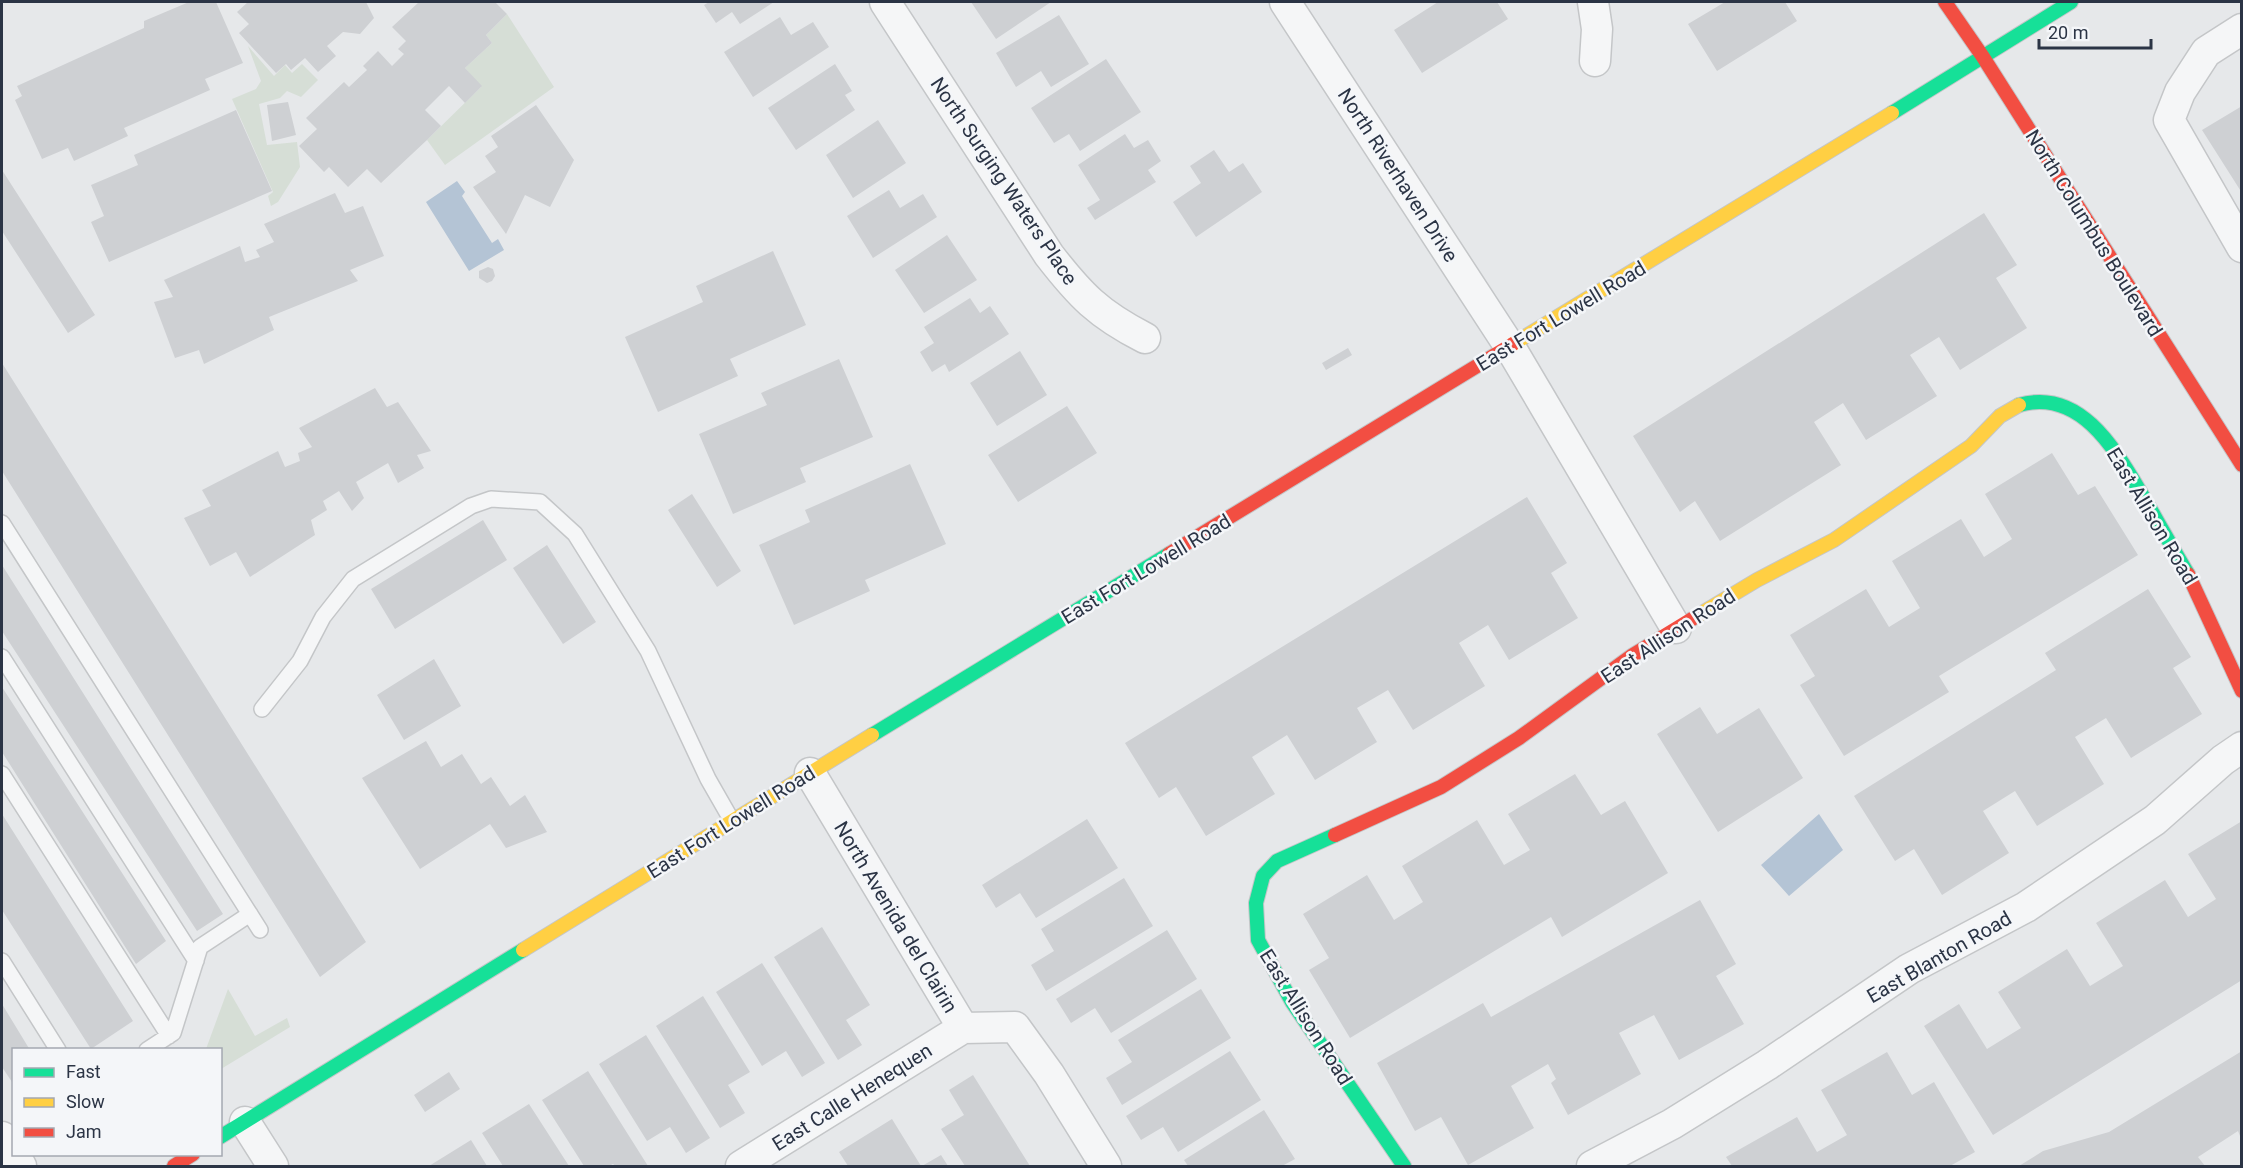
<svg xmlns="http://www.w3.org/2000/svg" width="2243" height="1168" viewBox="0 0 2243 1168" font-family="Roboto,sans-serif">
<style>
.green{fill:#d6ded6}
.water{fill:#b4c4d5}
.building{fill:#ced0d3}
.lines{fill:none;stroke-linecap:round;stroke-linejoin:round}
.lane-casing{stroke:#c4c6c8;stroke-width:18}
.street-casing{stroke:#c4c6c8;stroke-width:33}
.fast-casing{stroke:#c4c6c8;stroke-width:16}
.slow-casing{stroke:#c4c6c8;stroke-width:16}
.jam-casing{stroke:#c4c6c8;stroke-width:16}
.lane{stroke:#f5f6f7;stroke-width:15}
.street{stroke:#f5f6f7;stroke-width:30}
.fast{stroke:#16e098;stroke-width:14}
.slow{stroke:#ffcf43;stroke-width:14}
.jam{stroke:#f24e42;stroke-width:14}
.labels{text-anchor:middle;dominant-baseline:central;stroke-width:5;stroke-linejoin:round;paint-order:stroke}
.street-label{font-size:20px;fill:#2b3445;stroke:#f4f6f9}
</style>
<rect width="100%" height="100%" fill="#e6e8ea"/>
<path class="green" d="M507,14l47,73 -109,78 -18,-25 54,-53 -16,-19 27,-25 -6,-8z
M248,46l26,30 11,-11 7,8 10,-9 16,16 -17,17 -14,-6 -7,7 -21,6 8,41 30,-3 3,25 -22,35 -7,4 -3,-10 5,-4 -41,-93 24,-10 5,-8z
M228,989l27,47 32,-18 3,9 -69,42 -1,-19 -14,-1z"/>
<path class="water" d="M457,181l8,11 -3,4 30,47 6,-4 6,11 -35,21 -43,-69z
M1819,814l24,36 -54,46 -28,-31z"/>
<path class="building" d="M189,2h27l27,61 -38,16 5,11 -86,38 4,8 -54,25 -6,-13 -26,11 -27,-59 7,-4 -5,-10 127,-58v-7z
M248,2h118l8,16 -14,16 -17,-2 -16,14 9,10 -18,16 -13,-14 -14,12 -5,-6 -10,9 -37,-40 10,-9 -12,-12z
M419,2h76l12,12 -21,21 6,8 -27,25 17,18 -17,17 -16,-17 -24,24 16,16 -14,14 -46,43 -14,-14 -19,18 -19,-20 -5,5 -25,-26 18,-17 -11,-11 38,-36 5,5 18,-17 -4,-4 15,-15 14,15 12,-12 -6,-5 8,-8 -14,-14z
M709,2h65l-34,22 -8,-12 -16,11 -12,-18z
M971,2h80l-55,37z
M1438,2h59l11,17 -86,54 -28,-43z
M1725,2h60l12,19 -80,50 -29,-47z
M1059,15l30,49 -38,23 -10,-16 -25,16 -20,-34z
M780,17l11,18 22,-13 16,25 -76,50 -29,-45z
M1106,59l35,53 -61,39 -11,-17 -15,9 -23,-35z
M835,64l17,27 -7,4 10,15 -59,40 -28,-42z
M288,102l8,33 -24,6 -5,-36z
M536,105l38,55 -24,47 -25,-12 -19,39 -33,-47 23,-15 -11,-16 13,-9 -7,-11z
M2242,106v87l-40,-63z
M236,110l36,81 -163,71 -18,-40 13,-6 -13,-31 47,-20 -4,-10z
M878,120l28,43 -53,35 -27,-43z
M1125,134l9,14 14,-8 13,21 -13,9 8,12 -61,38 -8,-12 13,-8 -22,-35z
M1214,150l15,22 14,-9 19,29 -66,45 -23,-35 28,-19 -11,-17z
M2,170l93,145 -27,18 -66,-102z
M889,190l11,18 23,-14 14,23 -64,41 -26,-42z
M335,193l10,20 18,-7 21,50 -34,14 8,11 -89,36 5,13 -70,34 -5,-14 -24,8 -21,-56 19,-5 -9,-17 76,-34 5,16 15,-5 -4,-7 18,-8 -10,-18z
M1984,213l33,52 -21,13 31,50 -67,42 -21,-33 -29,18 27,41 -71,44 -23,-37 -29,19 27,43 -121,76 -25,-40 -15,11 -47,-76z
M947,235l30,45 -53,33 -29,-43z
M773,251l33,74 -76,34 8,17 -80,36 -33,-75 78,-35 -7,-16z
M488,267l5,2 2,7 -3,5 -5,2 -8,-5v-7z
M970,298l10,15 10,-7 19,28 -60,38 -4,-8 -13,8 -12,-20 14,-9 -10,-16z
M1348,348l4,7 -26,15 -4,-7z
M1020,351l27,44 -50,31 -27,-43z
M839,359l34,78 -73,31 6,14 -73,32 -34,-80 68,-29 -6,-12z
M2,363l364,579 -46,35 -318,-506z
M375,388l12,19 11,-5 33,49 -14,4 7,13 -26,15 -10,-20 -32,19 8,16 -12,13 -13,-20 -16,10 4,9 -16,10 4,15 -65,42 -14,-25 -26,14 -26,-48 27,-12 -9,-16 76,-39 7,16 15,-6 -2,-8 14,-6 -13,-19z
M1067,406l30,47 -79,49 -30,-47z
M2052,453l26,42 17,-9 43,69 -199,121 10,16 -105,64 -44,-71 15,-9 -25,-41 76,-46 23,38 31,-19 -28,-47 69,-42 23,38 28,-18 -27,-45z
M910,464l36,80 -81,36 5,11 -76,34 -35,-80 51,-23 -5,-12z
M692,494l49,77 -24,16 -49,-77z
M1527,497l40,66 -16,10 27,45 -69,42 -21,-35 -29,18 26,43 -72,44 -25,-40 -31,18 20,34 -62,38 -28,-45 -35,22 23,37 -69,42 -30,-49 -17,11 -34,-55z
M483,520l24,40 -112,69 -24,-40z
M547,545l49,77 -33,22 -50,-76z
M2,565l221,349 -26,17 -195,-300z
M2148,589l43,68 -18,11 29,46 -71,44 -25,-40 -31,19 29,47 -67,42 -22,-35 -32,20 26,42 -67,42 -28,-46 -19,12 -41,-65 202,-126 -11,-17z
M434,659l27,47 -57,34 -27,-45z
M2,687l164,254 -30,23 -134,-212z
M1700,707l17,27 42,-26 44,70 -85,54 -61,-98z
M426,741l15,26 21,-13 19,30 10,-7 19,29 15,-11 22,37 -41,16 -16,-24 -70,45 -58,-91z
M1575,774l26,41 24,-14 43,72 -106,64 -11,-20 -201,121 -41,-68 20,-12 -26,-44 64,-39 27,45 29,-18 -21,-36 75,-46 27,45 26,-15 -22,-36z
M2,814l131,207 -42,28 -89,-139z
M1087,819l31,49 -82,50 -16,-25 -24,15 -14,-23z
M2242,821v159l-249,155 -69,-109 35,-22 28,45 34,-21 -23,-36 69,-43 23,37 33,-20 -27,-43 69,-43 23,37 28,-18 -28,-45z
M1124,878l29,48 -107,65 -15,-26 23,-14 -13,-22z
M1700,900l36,64 -20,12 28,48 -65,36 -25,-45 -35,18 22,41 -73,41 -17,-32 5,-4 -8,-15 -37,22 23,42 -66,37 -27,-48 -26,14 -38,-68 106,-60 8,14z
M822,927l48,78 -24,15 16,25 -24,15 -64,-103z
M1167,930l30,49 -86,54 -16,-25 -24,15 -15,-24z
M762,963l63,100 -23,14 -16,-26 -24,15 -46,-74z
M1201,989l30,49 -109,67 -16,-27 26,-16 -14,-22z
M703,996l47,76 -22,13 17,28 -25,15 -64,-102z
M2,1004l28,46h-16v35l-12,-18z
M646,1035l64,103 -24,15 -16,-26 -23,14 -48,-77z
M1230,1051l31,49 -83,52 -15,-25 -22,13 -15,-24z
M2242,1051v90l-4,-10 -40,26 7,9h-186l24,-15 66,-19z
M1887,1052l25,43 22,-13 41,70 -25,14h-218l-6,-9 71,-40 20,35 30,-17 -26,-45z
M588,1071l60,95h-33l-2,-2 -4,2h-25l-42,-66z
M449,1072l11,17 -35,23 -11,-17z
M973,1075l57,91h-65l-24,-37 23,-14 -15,-25z
M529,1104l40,62h-66l-21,-33z
M1264,1110l31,49 -13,7h-94l-4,-6z
M892,1119l29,47h-73l-9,-14z
M471,1140l16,26h-58z
M941,1155l7,11h-26z"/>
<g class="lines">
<defs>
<path id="lane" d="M2,523l258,407
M2,657l194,304
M262,709l38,-48 23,-44 30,-38 118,-73 20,-7 49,3 35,32 73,117 60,128 24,42
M2,774l167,262
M2,961l56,89
M147,1050l26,-17 27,-86 50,-33"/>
<path id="street" d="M885,2l164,253c31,40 49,59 96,83
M1285,2l225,345 166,281
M1593,2l4,27 -2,32
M2242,29l-36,23 -26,40 -11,28 73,127
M810,773l153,255
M963,1028l52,-1 34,47 57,92
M245,1122l28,44
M2,1137l19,29
M741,1166l222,-138
M1592,1166l80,-42 95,-59 142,-96 117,-62 129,-87 68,-60 19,-13"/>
<path id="fast" d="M1892,113l179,-111
M2019,405c63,-18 98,48 125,93 15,26 29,51 44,76
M872,735l297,-181
M1335,835l-58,26 -14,15 -7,27 2,37 34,62 112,164
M220,1137l303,-187"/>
<path id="slow" d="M1513,344l379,-231
M1697,616l60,-36 77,-40 137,-94 29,-30 19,-11
M523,950l349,-215"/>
<path id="jam" d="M1945,2l38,55 259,408
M1169,554l344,-210
M2188,574l54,117
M1335,835l106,-48 78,-49 114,-83 64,-39
M174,1166l19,-12"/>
</defs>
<use href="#lane" class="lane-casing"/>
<use href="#street" class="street-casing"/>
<use href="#fast" class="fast-casing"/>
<use href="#slow" class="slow-casing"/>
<use href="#jam" class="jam-casing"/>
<use href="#lane" class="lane"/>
<use href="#street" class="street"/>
<use href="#fast" class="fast"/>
<use href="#slow" class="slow"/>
<use href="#jam" class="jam"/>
</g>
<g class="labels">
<g class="street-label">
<text transform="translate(1398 175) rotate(57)">North Riverhaven Drive</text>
<text transform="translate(1004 181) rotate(56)">North Surging Waters Place</text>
<text transform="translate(2094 233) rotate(58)">North Columbus Boulevard</text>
<text transform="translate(1561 316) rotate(-31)">East Fort Lowell Road</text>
<text transform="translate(2152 516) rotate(59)">East Allison Road</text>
<text transform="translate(1146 569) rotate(-31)">East Fort Lowell Road</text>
<text transform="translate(1668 636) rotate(-33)">East Allison Road</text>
<text transform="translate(731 822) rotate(-32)">East Fort Lowell Road</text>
<text transform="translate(896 917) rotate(59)">North Avenida del Clairin</text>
<text transform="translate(1939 957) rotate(-30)">East Blanton Road</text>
<text transform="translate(1306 1017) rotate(58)">East Allison Road</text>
<text transform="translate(852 1097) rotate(-32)">East Calle Henequen</text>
</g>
</g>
<rect width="2243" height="1168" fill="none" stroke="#2b3445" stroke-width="6"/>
<rect x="12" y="1048" width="210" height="108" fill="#f4f6f9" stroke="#a4a8b1" stroke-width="1.5"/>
<rect x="24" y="1068" width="30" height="9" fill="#16e098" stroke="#a4a8b1" stroke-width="1.5"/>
<text x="66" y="1078" font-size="18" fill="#2b3445">Fast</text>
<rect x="24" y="1098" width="30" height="9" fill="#ffcf43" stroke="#a4a8b1" stroke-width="1.5"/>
<text x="66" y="1108" font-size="18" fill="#2b3445">Slow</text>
<rect x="24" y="1128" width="30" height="9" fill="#f24e42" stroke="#a4a8b1" stroke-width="1.5"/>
<text x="66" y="1138" font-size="18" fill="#2b3445">Jam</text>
<path d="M2039 39v9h112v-9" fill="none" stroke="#2b3445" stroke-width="3"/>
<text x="2048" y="39" font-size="18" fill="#2b3445" stroke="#f4f6f9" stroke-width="4.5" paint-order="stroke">20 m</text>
</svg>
